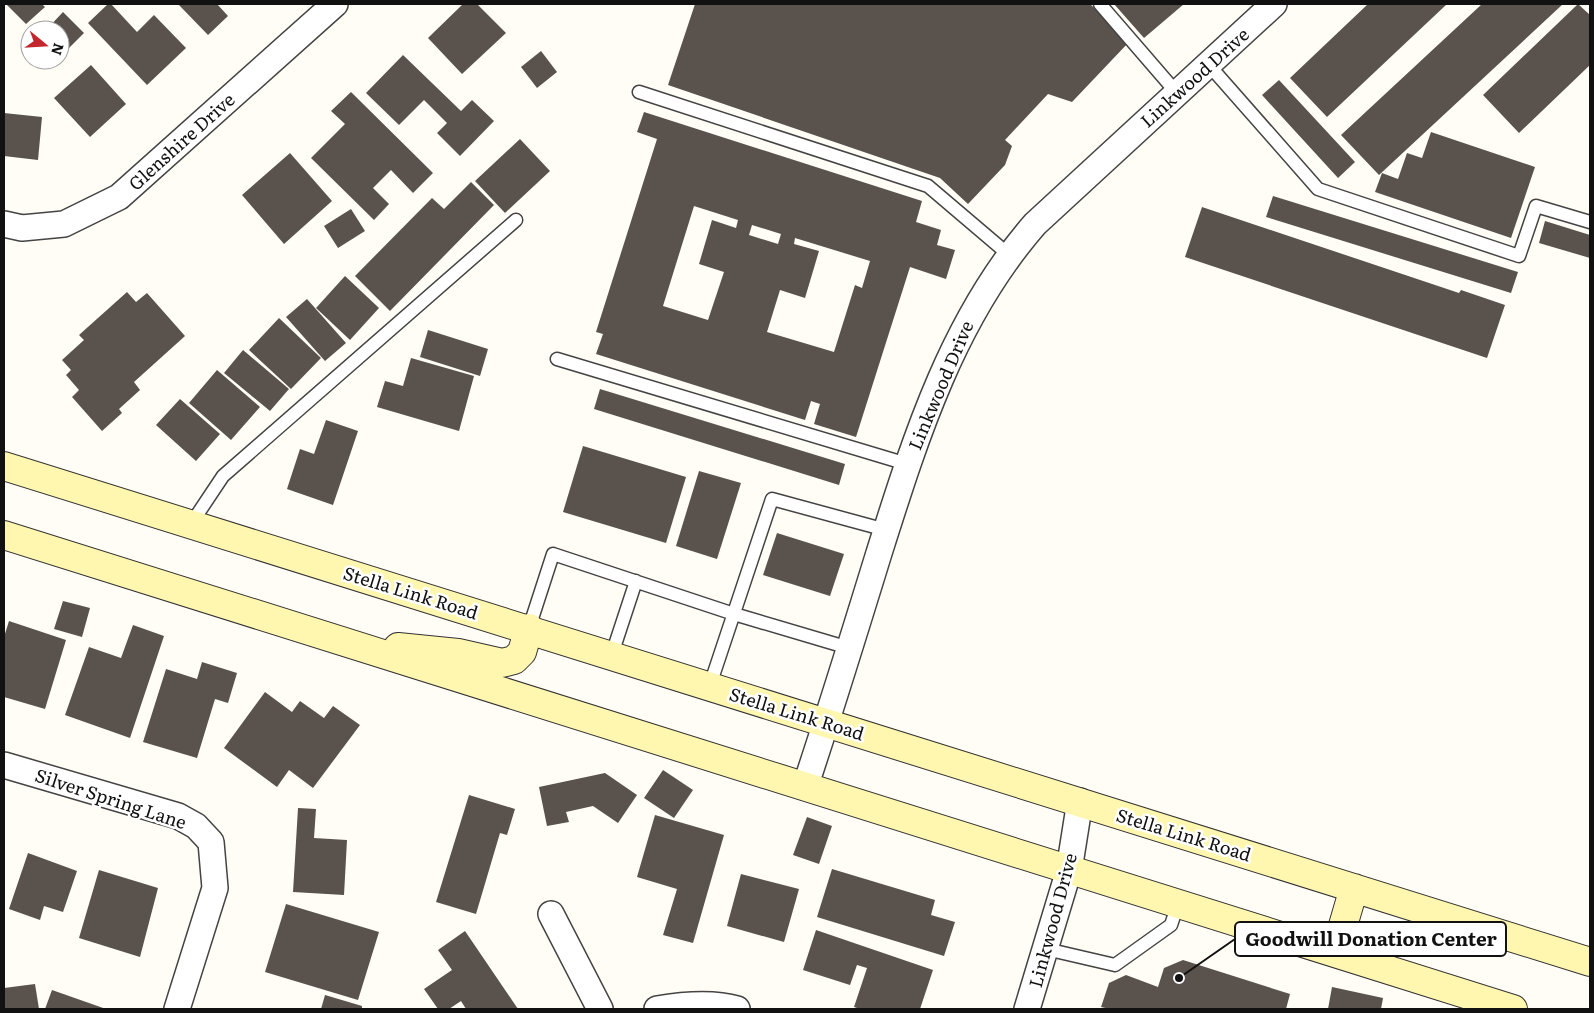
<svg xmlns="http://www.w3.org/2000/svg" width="1594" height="1013" viewBox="0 0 1594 1013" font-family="Literata,serif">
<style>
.building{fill:#5a524d;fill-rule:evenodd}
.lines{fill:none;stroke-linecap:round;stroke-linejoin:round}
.lane-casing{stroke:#444;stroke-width:15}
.street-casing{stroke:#444;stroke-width:28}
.secondary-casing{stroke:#333;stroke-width:30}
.lane{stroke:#fff;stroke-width:12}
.street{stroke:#fff;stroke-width:25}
.secondary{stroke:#fff6b0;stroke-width:28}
.labels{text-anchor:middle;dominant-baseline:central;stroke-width:5;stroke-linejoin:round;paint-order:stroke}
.street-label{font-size:18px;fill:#111;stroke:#fff}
.leader{fill:none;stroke:#111;stroke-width:2}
.callout-dot{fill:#111;stroke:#fff;stroke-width:2}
.callout{fill:#fff;stroke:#111;stroke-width:2}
.callout-label{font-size:19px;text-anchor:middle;font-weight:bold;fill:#111}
</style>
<rect width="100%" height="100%" fill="#fffdf5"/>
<path class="building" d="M6,4h36l3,3 -19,17z
M108,4h3l26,28 17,-17 32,33 -39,37 -59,-62z
M178,4h39l11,12 -20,19z
M463,4h14l29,29 -44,41 -34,-36z
M695,4h395l39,38 -57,60 -24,-8 -43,46 7,6 -7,19 -37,39 -28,-26 -272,-93z
M1114,4h70l-40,34z
M1368,4h79l-120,113 -37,-39z
M1482,4h81l-184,171 -38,-40z
M1578,4l12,11v50l-71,68 -36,-38z
M63,12l21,21 -18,18 -6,-6v-15h-14z
M541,51l16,21 -20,16 -16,-21z
M403,55l58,56 11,-11 22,21 -34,35 -23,-23 10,-10 -23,-23 -25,25 -33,-32z
M91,65l35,39 -36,33 -36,-39z
M1279,80l76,82 -17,16 -76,-83z
M351,92l82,81 -20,20 -22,-23 -18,18 16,16 -15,16 -63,-62 34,-34 -14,-13z
M644,112l278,89 -6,21 25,8 -4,15 18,5 -9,29 -36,-12 -54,170 -42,-13 6,-20 -9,-3 -6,19 -209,-66 7,-20 -7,-2 61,-193 -20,-7zM694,206l44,14 -2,8 -24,-8 -13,44 25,8 -16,48 -45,-14zM752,225l29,9 -3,10 -29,-9zM795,238l75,23 -8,27 -7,-3 -21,67 -67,-20 13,-42 25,8 14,-47 -25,-7z
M4,113l38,4 -4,43 -34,-4z
M1431,132l104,35 -24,71 -136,-46 7,-19 16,6 9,-26 15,5z
M520,139l30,32 -45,42 -30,-32z
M290,153l42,48 -48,43 -42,-49z
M471,182l23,23 -104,106 -35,-35 77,-78 12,11z
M1273,196l245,76 -7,21 -245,-76z
M1202,207l257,86 2,-3 44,15 -18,53 -302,-101z
M351,209l14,22 -27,17 -14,-22z
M1545,221l45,14v23l-51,-15z
M345,276l34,32 -29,32 -34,-32z
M127,292l9,10 11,-9 38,43 -51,46 6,8 -21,19 3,4 -20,18 -30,-34 7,-7 -13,-15 5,-5 -9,-10 22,-20 -5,-5z
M307,299l39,44 -21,18 -39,-44z
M279,318l42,40 -30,31 -42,-39z
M428,330l60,19 -8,27 -60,-19z
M243,350l46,39 -19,22 -46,-38z
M411,358l63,18 -15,55 -82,-24 8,-26 18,5z
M217,370l43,37 -29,33 -42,-37z
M600,389l245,75 -6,21 -245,-76z
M180,399l40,35 -24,27 -40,-36z
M326,420l32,11 -25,74 -46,-16 13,-40 14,5z
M583,446l103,31 -20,66 -103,-31z
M699,471l42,12 -24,76 -41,-13z
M777,533l67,21 -14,42 -67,-21z
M63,601l27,7 -8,29 -28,-8z
M9,621l57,19 -21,69 -41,-12v-60z
M133,625l31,11 -34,102 -65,-23 24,-68 32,11z
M202,662l35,11 -9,30 -13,-4 -18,59 -54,-16 23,-73 31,10z
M265,692l27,20 8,-11 24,17 9,-12 27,19 -47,63 -24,-18 -12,17 -53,-39z
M663,770l30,20 -19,28 -30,-20z
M605,773l32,22 -19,28 -25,-17 -27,6 3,10 -22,4 -8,-39z
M469,795l46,14 -8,26 -7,-2 -24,81 -40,-12z
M298,808l18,1 -2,29 33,2 -3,55 -51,-3z
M655,815l69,20 -31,108 -30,-8 14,-46 -40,-12z
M807,817l25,9 -13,38 -26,-9z
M28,853l49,18 -14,41 -19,-6 -4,14 -31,-11z
M832,869l103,31 -4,15 24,7 -11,34 -127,-39z
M99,870l59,18 -18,69 -61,-19z
M741,874l58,15 -15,53 -57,-16z
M286,904l93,28 -21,68 -93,-28z
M816,930l117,40 -13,39h-60l-6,-2 13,-39 -10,-3 -7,20 -47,-15z
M465,931l53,78h-52l-5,-8 -12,8h-11l-14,-20 28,-19 -14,-20z
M1183,960l107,34 -4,15h-176l-9,-2 8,-24 17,-8 32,12 6,-19z
M35,984l4,25h-35v-21z
M1332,987l51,11 -2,11h-53z
M52,990l54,19h-61z
M325,995l37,11v3h-41z"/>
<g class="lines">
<defs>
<path id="lane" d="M1100,4l76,88
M1208,64l110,125 201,67 17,-50 54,16
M639,92l289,94 80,68
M557,359l350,105
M191,524l32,-48 293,-256
M529,628l24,-74 181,60 115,34
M612,654l24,-73
M710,685l62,-186 114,31
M1046,949l69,16 56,-40 7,-21"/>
<path id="street" d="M4,224l18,4 42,-4 55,-27 216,-193
M4,765l174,51 18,10 15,16 4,46 -38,121
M805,787c26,-78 50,-156 74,-234 37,-117 74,-235 156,-329l239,-220
M551,914l49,95
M657,1009c24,-4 56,-7 80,0
M1027,1009l42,-139 11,-69"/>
<path id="secondary" d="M4,466l1586,496
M4,535l1509,474
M398,647l60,6 44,10 12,-3 8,-8 7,-24
M1335,953l19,-65"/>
</defs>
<use href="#lane" class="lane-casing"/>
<use href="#street" class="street-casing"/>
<use href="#secondary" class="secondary-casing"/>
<use href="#lane" class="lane"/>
<use href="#street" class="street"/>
<use href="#secondary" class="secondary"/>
</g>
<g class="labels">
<g class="street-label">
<text transform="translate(1194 77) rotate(-42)">Linkwood Drive</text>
<text transform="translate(181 141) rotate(-42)">Glenshire Drive</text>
<text transform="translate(940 385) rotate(-67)">Linkwood Drive</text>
<text transform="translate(411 592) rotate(17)">Stella Link Road</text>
<text transform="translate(797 713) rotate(17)">Stella Link Road</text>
<text transform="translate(111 798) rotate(18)">Silver Spring Lane</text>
<text transform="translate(1184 834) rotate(17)">Stella Link Road</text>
<text transform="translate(1052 920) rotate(-75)">Linkwood Drive</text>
</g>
</g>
<path class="leader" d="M1179 978L1235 939"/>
<circle class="callout-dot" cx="1179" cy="978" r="5"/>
<rect class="callout" x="1235" y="922" width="271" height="34" rx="5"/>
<g class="callout-label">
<text x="1371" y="946">Goodwill Donation Center</text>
</g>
<rect width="1594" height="1013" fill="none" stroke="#111111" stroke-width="10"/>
<g transform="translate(45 45) rotate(108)"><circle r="24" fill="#ffffff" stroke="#a0a0a0"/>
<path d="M0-4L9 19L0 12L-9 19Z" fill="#c4262e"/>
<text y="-8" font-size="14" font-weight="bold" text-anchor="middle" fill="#111111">N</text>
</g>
</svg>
